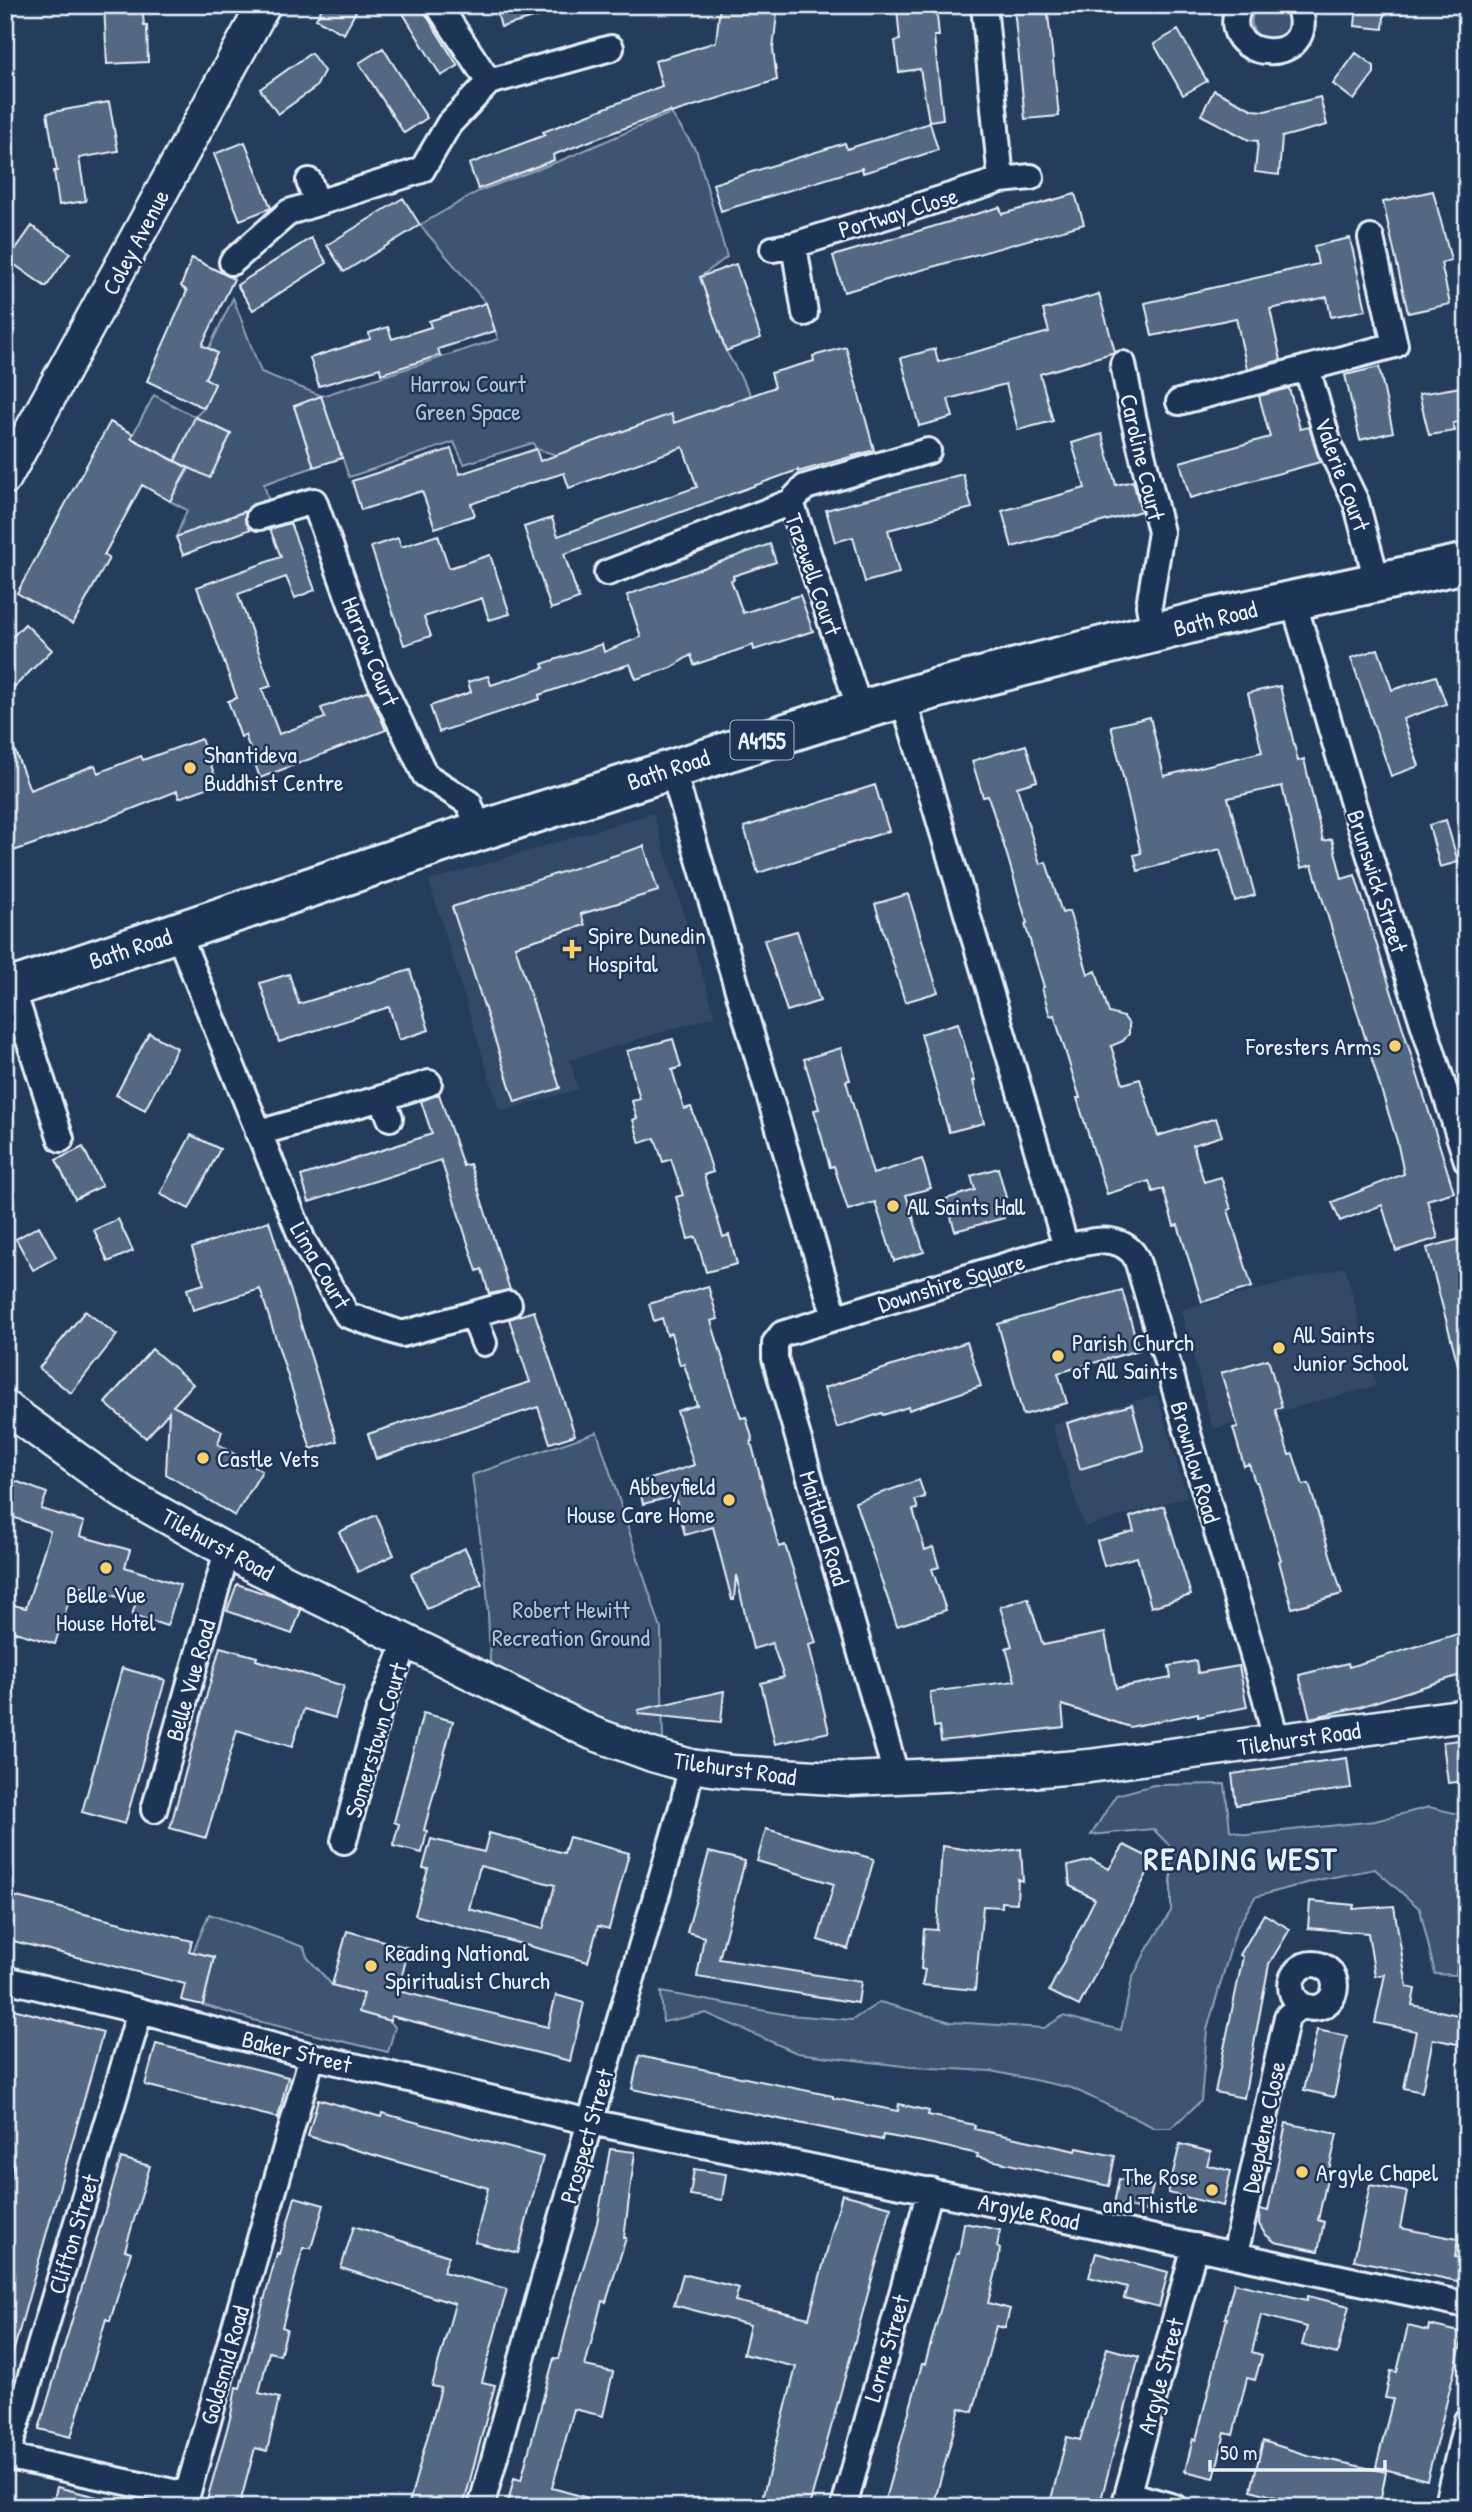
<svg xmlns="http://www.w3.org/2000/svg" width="1472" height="2512" viewBox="0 0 1472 2512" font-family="'Patrick Hand',sans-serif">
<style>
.built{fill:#334a68}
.green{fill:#3e5472;stroke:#93a2b5;stroke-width:2;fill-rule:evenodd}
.building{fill:#536782;stroke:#e8f1f8;stroke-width:2;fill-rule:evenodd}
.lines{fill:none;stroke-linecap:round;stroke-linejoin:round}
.minor-casing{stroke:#e8f1f8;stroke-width:30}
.tertiary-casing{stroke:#e8f1f8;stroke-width:37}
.primary-casing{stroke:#e8f1f8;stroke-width:44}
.minor{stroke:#1d3557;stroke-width:24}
.tertiary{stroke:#1d3557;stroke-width:32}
.primary{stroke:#1d3557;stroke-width:38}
.poi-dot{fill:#ffd166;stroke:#1d3557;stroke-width:2.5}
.labels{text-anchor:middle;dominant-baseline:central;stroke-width:5;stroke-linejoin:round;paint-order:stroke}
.shield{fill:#1d3557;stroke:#abb9c8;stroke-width:2}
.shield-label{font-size:23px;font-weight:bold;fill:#e8f1f8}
.street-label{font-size:24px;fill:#e8f1f8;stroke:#1d3557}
.park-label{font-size:24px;fill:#b5c2d0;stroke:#1d3557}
.poi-label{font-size:24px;fill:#e8f1f8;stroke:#1d3557;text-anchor:start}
.district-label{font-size:32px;font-weight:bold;letter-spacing:2px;fill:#e8f1f8;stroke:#1d3557}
</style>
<rect width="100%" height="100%" fill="#253d5d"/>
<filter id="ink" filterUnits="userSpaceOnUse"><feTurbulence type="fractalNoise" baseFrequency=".0143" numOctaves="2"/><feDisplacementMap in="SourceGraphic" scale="14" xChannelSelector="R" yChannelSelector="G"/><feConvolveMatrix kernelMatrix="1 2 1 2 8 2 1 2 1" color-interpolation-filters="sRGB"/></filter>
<g filter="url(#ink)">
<path class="built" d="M653,813l62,203 -145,44 8,29 -78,23 -71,-231z
M1345,1267l31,119 -163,43 -32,-119z
M1157,1395l30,102 -103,30 -32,-103z"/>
<path class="green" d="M1258,5h26l7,16c-15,38 -55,10 -33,-16z
M671,113l26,39 30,105 -27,20 26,74 25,44 -76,28 -4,-9 -114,41 -21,-6 -3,-6 -69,21 -10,-22 -105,35 -28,-81 -27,10 20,61 -50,17 5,18 -93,35 11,-27 -17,-9 20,-33 -59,-30 23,-43 41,22 9,-9 11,-24 -10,-6 12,-25 -8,-5 24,-50 28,74 61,24 176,-57 -12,-36 -66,-78 59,-34 83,-31zM196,417l35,17 -21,43z
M597,1432l64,197 2,114 -172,-62 -4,-91 -15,-115z
M1225,1784l5,46 17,5 128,-14 54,-14 38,9v77l-4,-1 -7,83 -21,-1 -15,-65 -45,-40 -57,11 -63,17 -19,33 -29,100 -6,71 -30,27h-16l-83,-40 -81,-17 -80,-4 -114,-14 -91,-40 -43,9 -2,-30 128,23 63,5 28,-18 71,20 93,6 19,-12 58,14 11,-51 14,-28 25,-40v-64l-18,-18 -62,6 25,-40 38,-10z
M209,1914l95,33 3,10 25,28 32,9 -5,18 31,9 5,6 -7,25 -135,-32 -50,-15 11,-48 -21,-5z"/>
<path class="building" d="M104,5h38l2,21h3l1,36 -41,2z
M324,5h35l-15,29 -28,-15z
M398,5h22l38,61 -17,10z
M495,5h63l1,6 -58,16z
M720,5h58l-5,44 4,31 -106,33 -1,-2 -117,44 1,5 -76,29 -9,-25 76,-29 -2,-3 119,-46 -7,-25 61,-19z
M936,5l3,31h-5l9,83 -14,2 -9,-52 -21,3 -4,-31 5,-1 -3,-31z
M1047,5l12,111 -34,3 -11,-111z
M1357,5h28l-2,24 -28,-3z
M1178,30l29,51 -24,14 -29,-51z
M383,48l44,70 -23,15 -45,-70z
M311,53l13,18 -8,16 -38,27 -18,-25z
M1356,53l18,13v7l-20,27 -21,-16z
M1214,90l39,20 12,1 55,-14 7,28 -45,12 -3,38 -24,-3 3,-31 -9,-1 -48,-25z
M109,102l9,49 -39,7 7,43 -27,4 -5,-34h3l-10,-58z
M930,123l8,27 -75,23 -1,-5 -141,43 -8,-27 132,-41 2,6z
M245,142l26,66 -31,12 -26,-66z
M1433,191l18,69 -10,3 9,41 -42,9 -25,-111z
M1075,194l9,30 -240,68 -11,-36 167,-49 2,7z
M403,198l17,27 -76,47 -17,-27z
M32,226l38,27 -24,34 -38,-27z
M311,238l16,25 -74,47 -16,-25z
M1350,238l16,72 -35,7 -4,-20 -57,12 11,51 -34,9 -11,-51 -84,18 -7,-33 173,-39 -4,-18z
M192,258l42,21 -32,66 15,8 -12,25 10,6 -11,24 -57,-27 40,-90 -6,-5z
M736,264l25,74 -35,13 -26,-74z
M1099,294l16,58 -75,22 13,47 -35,9 -12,-46 -58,15 5,18 -34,9 -18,-68 34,-9 3,13 111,-30 -6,-22z
M486,303l9,28 -57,18 2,6 -59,19 -1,-6 -61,18 -9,-28 60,-19 -1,-6 19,-6 4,12 39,-12 -2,-6z
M846,347l28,103 -76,22v-2l-234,84 15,45 -28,10 -27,-82 28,-9 6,18 139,-49 -14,-40 -114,41 -5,-15 -39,12 -54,19 4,11 -40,13 -13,-37 -61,19 -9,-29 99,-32 9,25 76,-25 4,12 131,-47 3,9 101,-36 -4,-14 43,-12 -1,-5z
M1379,367l14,65 -33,8 -15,-65z
M1467,386v34l-14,3 2,8 -26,4 -10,-41z
M1289,388l11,41 9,-2 11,35 -130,36 -10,-36 90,-25 -11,-41z
M321,396l21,62 -28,9 -20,-61z
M195,417l36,17 -21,44 -35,-17z
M110,422l23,12 -2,4 57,30 -18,33 -28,-16 -38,70 5,3 -36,66 -56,-31z
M1102,434l14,51 17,-4 8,30 -129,36 -10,-36 83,-23 -13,-45z
M963,474l9,34 -84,22 11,43 -34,9 -12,-45 -18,5 -9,-32z
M246,511l-1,9 6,9 -68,26 -7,-18z
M290,523l25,67 -20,8 -9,-21 -48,17 33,92 -9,3 17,45 46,-16 -4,-10 48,-17 17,39 -126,48 -15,-43 -4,2 -13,-36 9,-3 -40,-111 84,-30 -11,-28z
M438,535l11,33 41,-13 20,59 -21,6 -7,-22 -58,19 7,19 -27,9 -33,-98 27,-9 3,9z
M770,544l6,18 -43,14 1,3 -3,1 12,33 57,-18 13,36 -59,19 -1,-5 -59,20 -3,-10 -21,13 -34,11 -6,-15 -91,31 1,4 -101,33 -9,-26 41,-14 -3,-10 20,-6 3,9 53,-17 -2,-4 60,-20 2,8 37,-15 -14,-42z
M25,624l27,26 -47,46v-52z
M1378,649l14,41 44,-14 10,28 -43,15 16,47 -28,10 -40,-118z
M1280,686l18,75 6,-2 19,82 9,-2 10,40 13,-4 99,317 -27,8 11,38 -42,13 -14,-46 -42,16 -8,-19 72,-28 -7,-33 -85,-276 -11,3 -19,-82 -54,12 27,97 -20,6 -15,-52 -82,22 -4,-16 7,-2 -30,-127 39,-9 14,59 98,-24 -14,-59z
M5,730h2l23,60 65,-25 3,8 43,-17 2,4 58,-21 17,45 -39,14 -2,-7 -55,22 -117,41z
M1026,745l11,36 -20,6 23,77 6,-2 16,51 7,-2 19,63 8,-3 13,42 15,4 5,7v10l-6,7 -12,5 12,38 17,-5 18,57 58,-18 6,18 -29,9 11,37 17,-5 10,32 -3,1 24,77 -50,15 -24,-77 -4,1 -11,-37 -10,3 -4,-11 -42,13 -30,-96h3l-26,-83 -4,1 -8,-28 2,-1 -19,-63 2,-1 -20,-68 -19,-59 -5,1 -11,-36z
M875,785l14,46 -131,42 -14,-46z
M1446,820l12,42 -18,5 -11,-42z
M644,846l14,45 -77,23 4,11 -70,21 45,142 -45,14 -63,-195z
M908,894l30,98 -33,10 -30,-98z
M797,931l23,70 -33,10 -23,-71z
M410,970l19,60 -30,10 -10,-33 -110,35 -19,-59 29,-9 10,30z
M958,1023l17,58h-2l11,42 -35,9 -28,-98z
M149,1033l28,15 -32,62 -29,-15z
M673,1039l8,28 -9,3 12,39 7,-2 9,25 13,40 -9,3 19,62 6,-2 8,29 -31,8 -10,-35 -8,2 -12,-42 7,-2 -12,-36 -8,3 -8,-24 -15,5 -7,-23 4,-2 -5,-17 8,-2 -13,-48z
M841,1048l9,32 -4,1 27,93 49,-15 9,29 -25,7 18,57 -30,9 -19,-59 -27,8 -14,-44 -4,1 -16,-57 5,-1 -15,-50z
M439,1094l24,72 7,-2 40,126 -21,4 -7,-25 -5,2 -36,-111 -132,42 -8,-26 131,-42 -11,-33z
M191,1135l29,14 -31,60 -29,-15z
M83,1147l19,39 -27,13 -19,-39z
M998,1168l8,29 -7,3 5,18 -49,13 -9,-32 29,-9 -4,-14z
M118,1219l15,32 -25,11 -14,-32z
M269,1221l68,220 -26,8 -51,-160 -67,21 -6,-21 17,-5 -12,-36z
M39,1226l17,31 -23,13 -17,-31z
M1467,1237v138l-6,1 -34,-128z
M708,1286l10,33 -7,2 30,97 5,-1 7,24 -2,1 28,105 6,-2 31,98 -7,2 20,87 -54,12 -14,-61 23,-6 -12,-34 -19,6 -17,-74 -2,25h-2l-19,-73 -28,8 -10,-39 -32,8 -5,-21 56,-18 -17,-54 20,-6 -13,-41 -4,1 -9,-32 -4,2 -5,-17 -8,3 -5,-17z
M1122,1290l17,60 -81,23 9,30 -44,12 -25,-91z
M85,1311l32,24 -46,58 -32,-25z
M534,1311l41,124 -25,8 -12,-36 -162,52 -8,-25 162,-52 -21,-63z
M967,1342l14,44 -72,24 -1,-3 -25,8 -1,-2 -45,15 -13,-40z
M152,1349l41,35 -20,22 49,25 -4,13 44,27 -27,45 -69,-42 3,-62 -23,26 -41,-35z
M1268,1359l14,48 -7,2 14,46 4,-1 10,31 6,-1 33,110 -50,14 -13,-47 2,-1 -24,-78h-2l-6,-18 -5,2 -11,-38 5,-1 -17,-54z
M1132,1405l12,45 -64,19 -13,-46z
M5,1477l42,16 -6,16 43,13 -4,14 50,14 -5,17 55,18 -13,41 -35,-11 4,-13 -62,-17 -19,59 -50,-15v-26l21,5 24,-77 -45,-17z
M919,1480l6,17 -10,3 3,9 -5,1 12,40 8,-3 6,20 -7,2 14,41 -49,16 -42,-124z
M1164,1506l27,89 -40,12 -14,-50 -33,9 -7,-25 37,-10 -4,-14z
M376,1515l18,40 -36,17 -19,-40z
M465,1548l17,36 -55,25 -16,-35z
M237,1584l41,14 23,12 -9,24 -65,-23z
M1028,1598l15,47 62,-12 11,55 55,-10 -2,-12 27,-5 2,12 41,-7 8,41 -49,10v-4l-68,14 -68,-22 2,22 -123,14 -2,-15 -5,1 -4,-35 85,-11 -9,-33 6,-2 -12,-39z
M1467,1631v42l-108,34 -49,11 -11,-43 49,-12 1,4z
M220,1647l37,10 -1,3 88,26 -9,32 -31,-9 -12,38 -55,-17 -31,108 -36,-10z
M122,1668l43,12 -40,144 -43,-12z
M724,1691l-3,31 -82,-8 -1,-4z
M423,1713l30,8 -29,109 3,1 -5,22 -29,-7 6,-22 -5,-2z
M1467,1739v42l-19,2 -5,-41z
M1347,1758l4,30 -115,17 -4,-31z
M766,1829l108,30 -26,90 -30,-9 16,-56 -77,-23z
M489,1833l75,20 5,-16 60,16 -20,76 -11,-3 -10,36 -173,-47 13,-46 -5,-1 8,-29 53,13zM480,1866l75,19 -12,44 -74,-20z
M1124,1845l30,15 -75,146 -30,-15 46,-92 -25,-13 -2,-20 24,-6 17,9z
M942,1846l50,7 29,-4 2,32 -5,-2 -1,24 -15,-1v5l-19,-1 -8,84 -53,-5 3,-15 -4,-1 3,-40 13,1z
M709,1852l36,9 -26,98 142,23 -3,21 -161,-26 7,-40 -17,-5z
M5,1894l187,47 -3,10 25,6 -11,48 -22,-5 4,-16 -180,-45z
M1310,1901l44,4 -1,4 41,-3 13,81 8,2 -3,16 55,12v29l-34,-7 -11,53 -18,-4 12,-57 -41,-8 10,-49 -10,2 -7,-43 -60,-5z
M1264,1914l26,15 -21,35 -25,134 -29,-6 28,-135 -3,-2z
M347,1931l62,17 -11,43 150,36 8,-32 28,8 -14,58 -179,-45 -1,5 -31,-9 5,-18 -32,-9z
M5,2007l98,25 -92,328 -6,-1v-165l9,-32 -9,-1z
M1317,2030l30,6 -13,61 -30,-7z
M156,2044l132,33 -10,41 -133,-33z
M639,2056l194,40v2l34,7 31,6 1,-7 30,7 -1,4 47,10 -1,4 102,22 1,-3 38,8 -6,30 -132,-29 1,-3 -55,-12 -40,-7 -1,5 -250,-51z
M318,2099l63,18 1,-4 161,44 -25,96 -43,-11 13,-54 -180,-52z
M1286,2123l51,11 -19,86 6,2 -6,29 -43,-9 -10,-8 -6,-10 1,-15 8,2z
M1180,2144l31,8 -4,13 24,6 -8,35 -55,-13z
M610,2149l25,3 -11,86h2l-20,64 -4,-1 -17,65 28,6 -10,44 -29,-7 -22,79 47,13 -1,6h-91l7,-29 7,2 33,-122 5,1 16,-64 22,-72z
M121,2158l29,8 -25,84 6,2 -21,69 -4,-2 -35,118 -32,-8z
M694,2169l32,5 -4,26 -32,-5z
M1119,2179l34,7 -6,25 -33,-7z
M1370,2185l37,7 -7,36 58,11 -3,18 12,3v23l-113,-23z
M842,2194l49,13 -8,32 -74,268h-49l36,-140 -53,-13 7,-29 -76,-20 9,-31 56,14 -4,13 74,17z
M295,2197l29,8 -13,43h-8l-21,79 5,2 -7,26 -11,-3 -10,41 20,5 -12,53 -12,-3 -16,59h-34l26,-92 5,-28 4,1 37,-135 2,1z
M964,2223l36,7 -3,17 3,2 -2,15 -10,39 22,6 -5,19 -9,-2 -23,86 -13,-4 -27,99h-50l39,-143h3l31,-110h3z
M354,2226l95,30 -6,16 64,17 -25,93 13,3 -32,122h-55l33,-119 -9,-2 23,-82 -114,-36z
M1096,2253l72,19 -9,35 -35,-9 3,-11 -38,-10z
M1234,2283l73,17 1,-4 41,10 -12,48 -35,-9 5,-18 -46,-12 -9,37 10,3 -7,25 -8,-2 -14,57 -8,-2 -11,45 -29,-7 8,-32 3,1 31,-122h-2z
M1429,2325l35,8 -37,147 -51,-13 17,-68 -8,-1 3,-14 3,-13 6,1 11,-46 20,5z
M1107,2348l32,9 -40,150h-50l18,-70 13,3z
M1263,2441l44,14 79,17 -7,35h-68l-60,-17z
M57,2487l52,13 -1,7h-56z"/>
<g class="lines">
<defs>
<path id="minor" d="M438,5l51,77
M984,5l17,175
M1240,5c-29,56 83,67 58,0
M309,181l8,22
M794,245l11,68
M773,249l21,-4 207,-65 30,-3
M232,262l57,-50 133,-42 27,-46 40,-42 122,-34
M1123,364l10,52 28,116 -12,74 5,27
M1307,368l23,80 26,54 21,79
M1179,402l216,-57 -24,-107
M791,502l69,208
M259,517l55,-16 60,167 51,107 44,28 10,27
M607,573l184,-71 14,-15 123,-36
M1293,600l59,200 115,361
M903,698l163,549
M672,768l163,549
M178,933l125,308 44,74 55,19 107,-30
M12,988l49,151
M382,1098l47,-15
M258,1133l124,-35 8,20
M473,1314l11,29
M897,1778l-122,-420v-15l7,-9 284,-87c22,-5 48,-14 66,5 5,5 7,15 9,21l124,423 11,45
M154,1810l73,-259
M344,1841l34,-127 29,-74
M1291 1986a22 22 0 1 1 44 0a22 22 0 1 1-44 0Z
M5,1979l135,32 172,45 278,66 458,93 419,90
M1235,2255l52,-238 14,-12
M5,2456l182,39 125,-439
M7,2456l133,-445
M1128,2494l46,13
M481,2507l60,-217 143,-490 7,-34
M844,2507l86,-317
M1124,2507l71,-261
M1446,2507l21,-87"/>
<path id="tertiary" d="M5,478l259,-473
M5,1407l119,86 136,76 332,164 60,22 39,11 41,6 118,7 179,-8 60,-5 378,-51"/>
<path id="primary" d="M5,990l443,-149 379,-121 111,-32 278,-71 251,-54"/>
</defs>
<use href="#minor" class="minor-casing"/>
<use href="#tertiary" class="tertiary-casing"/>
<use href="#primary" class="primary-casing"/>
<use href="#minor" class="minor"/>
<use href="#tertiary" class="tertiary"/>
<use href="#primary" class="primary"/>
</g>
</g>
<g class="poi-dot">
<circle cx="190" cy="768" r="7"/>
<path d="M568.5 938.5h7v7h7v7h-7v7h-7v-7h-7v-7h7z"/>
<circle cx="1395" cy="1046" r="7"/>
<circle cx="893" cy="1206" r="7"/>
<circle cx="1279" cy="1348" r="7"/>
<circle cx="1058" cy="1356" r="7"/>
<circle cx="203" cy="1458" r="7"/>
<circle cx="729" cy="1500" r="7"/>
<circle cx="106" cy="1568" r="7"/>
<circle cx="371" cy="1966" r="7"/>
<circle cx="1302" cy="2172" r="7"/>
<circle cx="1212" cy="2190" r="7"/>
</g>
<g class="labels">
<rect class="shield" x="730.5" y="720.5" width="63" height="39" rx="5"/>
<g class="shield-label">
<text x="762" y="740">A4155</text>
</g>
<g class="street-label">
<text transform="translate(898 212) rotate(-17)">Portway Close</text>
<text transform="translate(135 242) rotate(-62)">Coley Avenue</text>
<text transform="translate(1143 457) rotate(77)">Caroline Court</text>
<text transform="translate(1343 474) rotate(70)">Valerie Court</text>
<text transform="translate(814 574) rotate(71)">Tazewell Court</text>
<text transform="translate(1215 618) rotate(-14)">Bath Road</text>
<text transform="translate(371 651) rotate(68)">Harrow Court</text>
<text transform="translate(668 769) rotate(-18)">Bath Road</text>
<text transform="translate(1378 881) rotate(72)">Brunswick Street</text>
<text transform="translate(130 948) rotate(-18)">Bath Road</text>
<text transform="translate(321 1265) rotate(60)">Lima Court</text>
<text transform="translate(951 1282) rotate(-17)">Downshire Square</text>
<text transform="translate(1196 1462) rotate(74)">Brownlow Road</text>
<text transform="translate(825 1528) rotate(73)">Maitland Road</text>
<text transform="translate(218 1544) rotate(29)">Tilehurst Road</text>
<text transform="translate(190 1680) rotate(-74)">Belle Vue Road</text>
<text transform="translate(1299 1738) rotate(-8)">Tilehurst Road</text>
<text transform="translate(375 1740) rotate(-73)">Somerstown Court</text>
<text transform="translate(735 1768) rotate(8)">Tilehurst Road</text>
<text transform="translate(297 2051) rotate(14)">Baker Street</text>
<text transform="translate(1263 2127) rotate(-78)">Deepdene Close</text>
<text transform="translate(586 2136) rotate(-74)">Prospect Street</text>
<text transform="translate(1029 2211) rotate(12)">Argyle Road</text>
<text transform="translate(73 2234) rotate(-73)">Clifton Street</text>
<text transform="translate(886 2348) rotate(-74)">Lorne Street</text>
<text transform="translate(224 2365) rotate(-74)">Goldsmid Road</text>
<text transform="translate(1160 2376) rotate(-75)">Argyle Street</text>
</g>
<g class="park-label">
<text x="468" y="383">Harrow Court<tspan x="468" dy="28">Green Space</tspan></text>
<text x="571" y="1609">Robert Hewitt<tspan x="571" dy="28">Recreation Ground</tspan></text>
</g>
<g class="poi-label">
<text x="204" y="754">Shantideva<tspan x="204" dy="28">Buddhist Centre</tspan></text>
<text x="588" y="935">Spire Dunedin<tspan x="588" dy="28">Hospital</tspan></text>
<text x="1381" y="1046" text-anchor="end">Foresters Arms</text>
<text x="907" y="1206">All Saints Hall</text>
<text x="1293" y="1334">All Saints<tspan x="1293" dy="28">Junior School</tspan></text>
<text x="1072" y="1342">Parish Church<tspan x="1072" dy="28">of All Saints</tspan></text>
<text x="217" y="1458">Castle Vets</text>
<text x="715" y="1486" text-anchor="end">Abbeyfield<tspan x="715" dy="28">House Care Home</tspan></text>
<text x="106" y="1594" text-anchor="middle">Belle Vue<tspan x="106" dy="28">House Hotel</tspan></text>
<text x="385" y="1952">Reading National<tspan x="385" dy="28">Spiritualist Church</tspan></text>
<text x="1316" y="2172">Argyle Chapel</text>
<text x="1198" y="2176" text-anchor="end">The Rose<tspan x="1198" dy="28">and Thistle</tspan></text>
</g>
<g class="district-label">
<text x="1241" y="1858">READING WEST</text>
</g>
</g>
<rect width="1472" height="2512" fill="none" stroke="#1d3557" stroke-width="28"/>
<rect x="14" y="14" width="1444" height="2484" fill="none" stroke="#e8f1f8" stroke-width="2.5" filter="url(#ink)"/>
<path d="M1210 2460v10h175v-10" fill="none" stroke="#e8f1f8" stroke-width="3.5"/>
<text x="1220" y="2460" font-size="21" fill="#e8f1f8" stroke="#1d3557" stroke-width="5" paint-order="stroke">50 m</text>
</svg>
